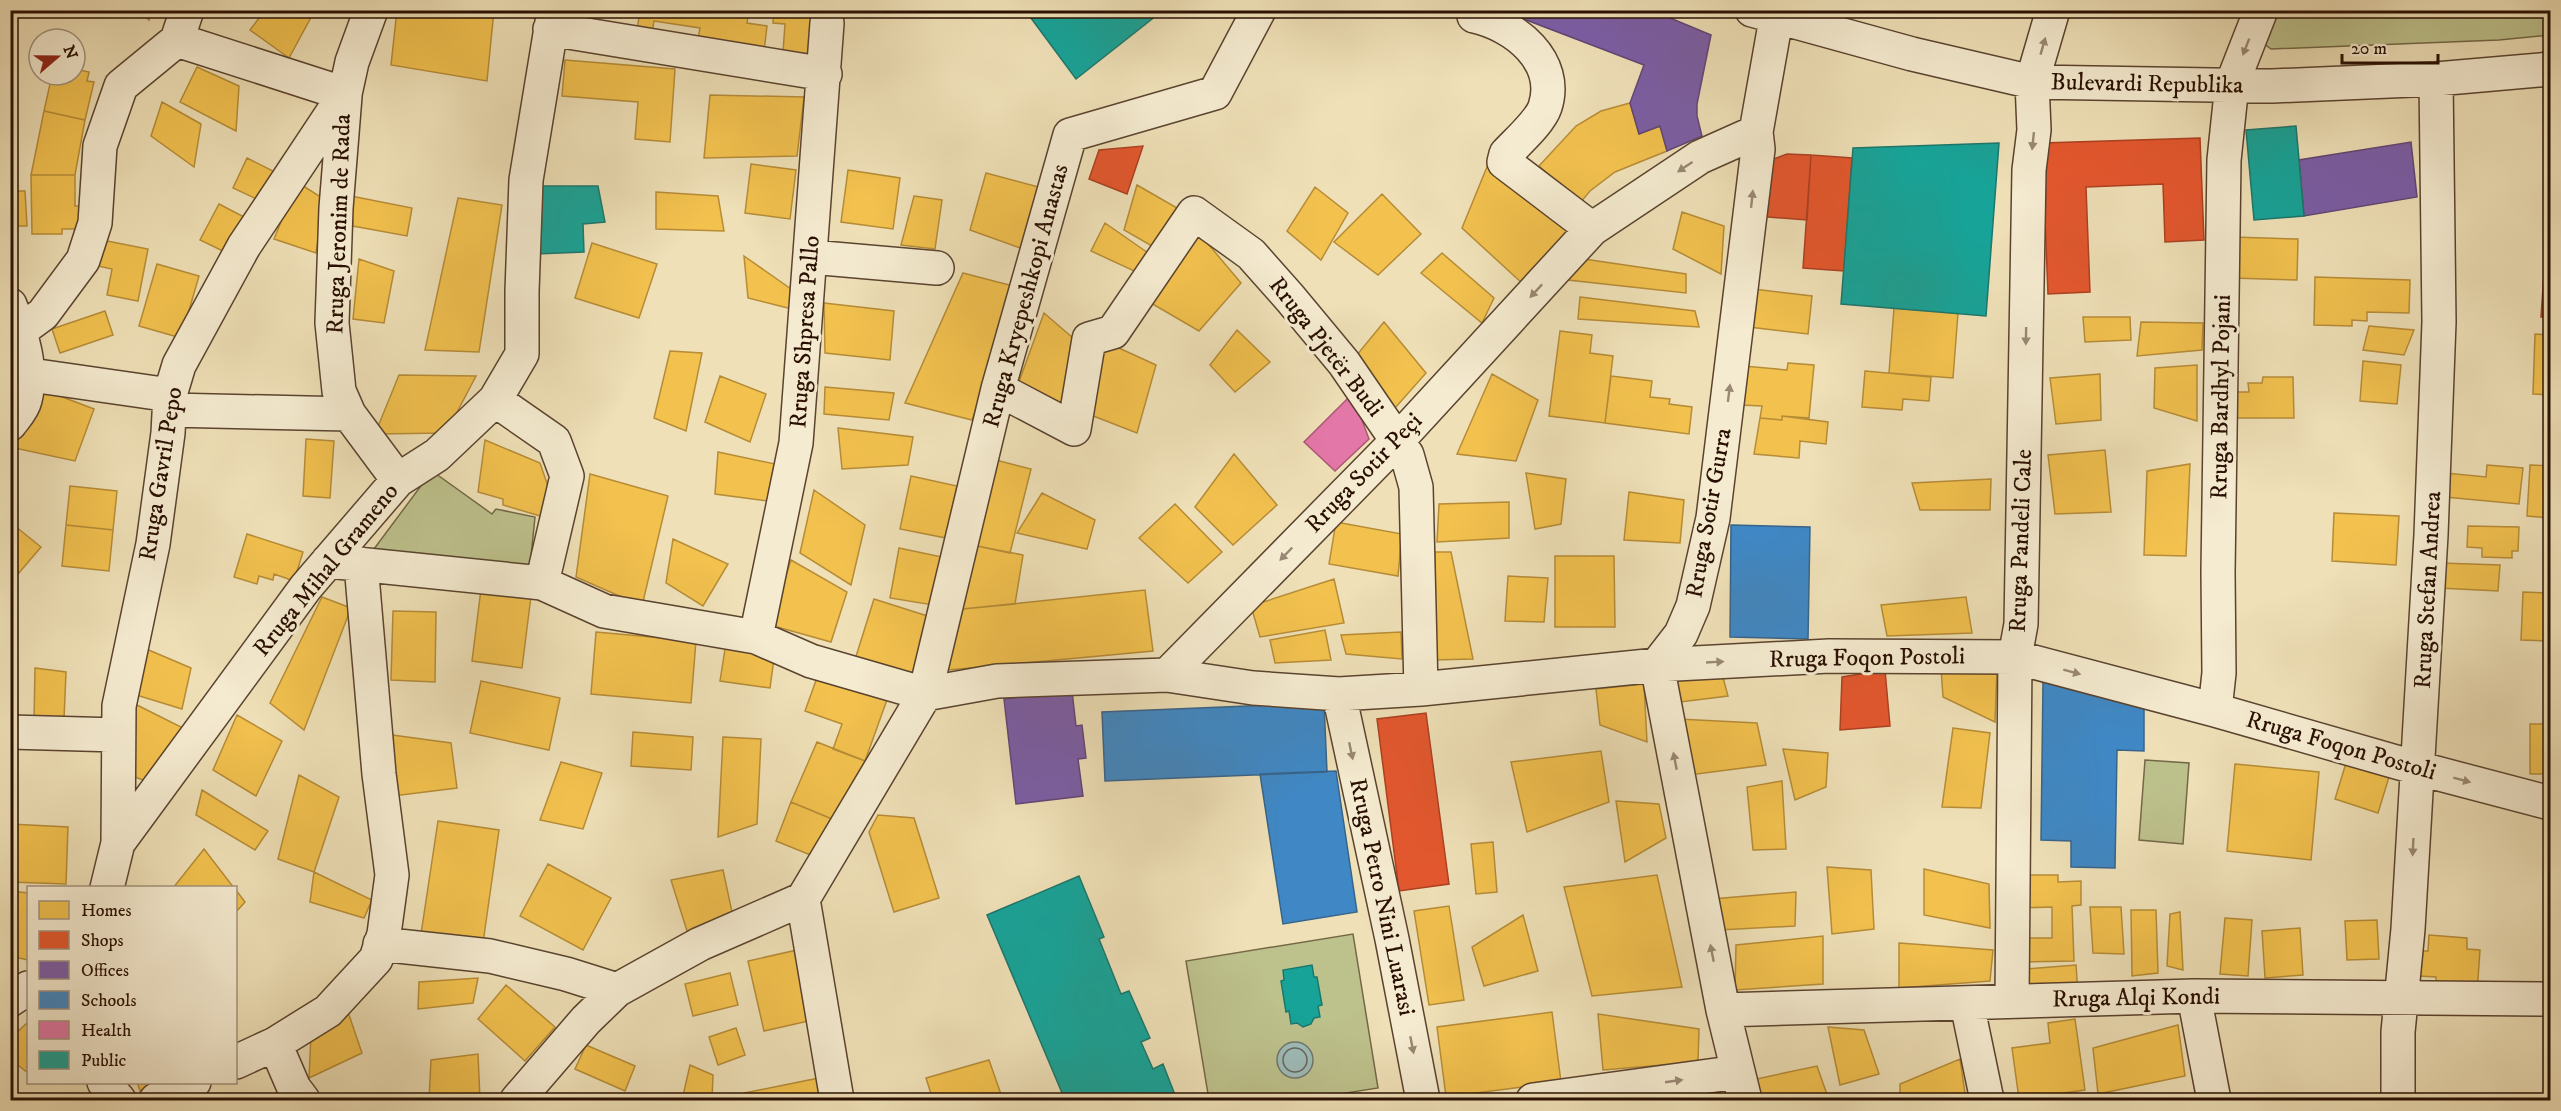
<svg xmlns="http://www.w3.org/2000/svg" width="2561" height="1111" viewBox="0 0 2561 1111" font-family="'IM FELL DW Pica',serif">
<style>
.green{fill:#bdc18c;stroke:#736847;stroke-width:1.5}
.water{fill:#9ebbb8;stroke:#6f766f;stroke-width:1.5}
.homes{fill:#f2c14e;stroke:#b68c37;stroke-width:1.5}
.shops{fill:#e4572e;stroke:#ac4121;stroke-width:1.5}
.offices{fill:#7b5ea7;stroke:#624676;stroke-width:1.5}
.schools{fill:#3f88c5;stroke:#38648a;stroke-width:1.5}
.health{fill:#e377a8;stroke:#ab5876;stroke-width:1.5}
.public{fill:#17a398;stroke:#1c776b;stroke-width:1.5}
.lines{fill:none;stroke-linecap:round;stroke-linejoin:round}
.shore{stroke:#64655d;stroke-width:1.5}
.minor-casing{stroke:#5a432f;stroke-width:36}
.minor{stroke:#f5ebd0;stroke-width:33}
.oneway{fill:#998873}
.labels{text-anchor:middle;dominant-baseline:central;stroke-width:6;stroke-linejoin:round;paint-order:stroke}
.street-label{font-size:24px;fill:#290f02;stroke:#f5ebd0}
</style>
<rect width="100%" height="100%" fill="#efe0b7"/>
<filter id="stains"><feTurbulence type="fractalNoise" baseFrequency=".00333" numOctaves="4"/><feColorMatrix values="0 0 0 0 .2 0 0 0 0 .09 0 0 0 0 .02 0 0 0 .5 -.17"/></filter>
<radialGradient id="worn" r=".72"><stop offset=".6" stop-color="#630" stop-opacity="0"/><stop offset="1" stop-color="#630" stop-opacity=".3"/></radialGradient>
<path class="green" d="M2272,11h278v24l-51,5 -228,9 -8,-6z
M432,471l60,43 4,-5 39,8 -5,49 -156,-17z
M2145,760l44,3 -6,81 -44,-4z
M1353,934l25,154 -76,12h-93l-23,-139z"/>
<path class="water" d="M1277 1060a18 18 0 1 1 36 0a18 18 0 1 1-36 0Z"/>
<path class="homes" d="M137,10h13l-1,10z
M265,10h50l-26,48 -39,-28z
M397,10h97l-7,71 -96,-16z
M640,10h109l-2,13 20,3 -4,34 -67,-10 4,-22 -46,-7 -3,18 -15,-2z
M774,10h44l-4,45 -31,-3 2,-28 -12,-1z
M1998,10h21l-1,6z
M565,60l110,9 -5,73 -35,-3 3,-37 -76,-6z
M197,67l42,19 -3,45 -56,-29z
M75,69l14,3 -2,9 7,1 -9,38 -41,-9 8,-36h23z
M710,95l94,2 -7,59 -93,2z
M162,102l39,22 -7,43 -43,-31z
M1630,103l9,31 21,-8 7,25 -52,21 -25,19 -10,12 -41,-37 37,-40 25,-15z
M44,111l41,9 -10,55h-44z
M247,158l30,15 -14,29 -30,-14z
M1489,162l86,70 -52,52 -61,-56z
M751,164l45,6 -6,49 -45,-6z
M848,170l52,8 -7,51 -52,-7z
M986,173l60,16 -26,59 -50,-18z
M31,175h44v31h5l1,23h-19v5h-30z
M297,182l27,17 -8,54 -42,-14z
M1137,185l47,27 -27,37 -33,-19z
M1315,187l33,26 -27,47 -34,-29z
M10,191h15l2,35h-17z
M656,192l62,4 6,35 -68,-2z
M1382,194l39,40 -43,41 -44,-33z
M351,196l61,12 -5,28 -54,-10z
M914,196l28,4 -7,49 -34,-4z
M458,198l44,7 -23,147 -54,-2z
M219,204l29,15 -19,35 -29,-14z
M1682,212l42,14 -3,48 -48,-25z
M1105,223l46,32 -6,21 -54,-25z
M1198,232l43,51 -42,48 -55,-32z
M2233,237l65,2 -1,41 -65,-2z
M97,239l51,10 -10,52 -31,-6 5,-26 -19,-4z
M592,243l65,21 -18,54 -64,-20z
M1442,253l52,45 -12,25 -61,-50z
M744,256l50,35 -2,18 -44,-11z
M1577,258l109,16v19l-118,-13z
M359,259l35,12 -10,52 -31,-4z
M157,264l42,12 -18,62 -42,-12z
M963,273l54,14 -45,133 -67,-17z
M2315,277l95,3 -1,33 -42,-1v9l-15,-1v6l-38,-1z
M1754,289l58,7 -4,38 -59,-7z
M1580,297l115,14 4,16 -121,-8z
M824,303l70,8 -4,49 -65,-7z
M1894,308l64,5 -5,65 -64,-5z
M105,311l8,24 -53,18 -8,-24z
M1044,313l29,25 -6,76 -51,-24z
M2083,317h47l1,23 -46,2z
M1384,322l42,51 -38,43 -32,-60z
M2141,322l62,1 -1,27 -65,6z
M2369,326l45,4 -10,25 -41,-5z
M1237,330l33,32 -35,30 -25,-27z
M1560,331l32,4 -2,18 23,3 -8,67 -56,-7z
M2535,334l15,1v60l-17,-1z
M1108,343l48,22 -19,68 -54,-21z
M670,351l32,2 -16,78 -32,-13z
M2363,361l38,4 -4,39 -37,-3z
M1788,363l26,2 -5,53 -27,-2v4l-22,-2 2,-12 -21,-1 3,-39 43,4z
M2197,365v56l-43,-13 1,-40z
M1865,371l66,6 -2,24 -26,-2 -1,11 -40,-3z
M1492,374l46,26 -22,61 -59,-7z
M2100,374l1,46 -45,4 -6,-46z
M399,375l77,1 -30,57 -71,1z
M720,376l46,18 -16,48 -45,-20z
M1611,376l41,5 -2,16 20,2 -1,5 23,3 -3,27 -84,-11z
M2263,377h30l1,41h-67v-26h22l-1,-9h14z
M825,387l69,6 -5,27 -65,-6z
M44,390l50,19 -19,52 -65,-14z
M1782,416l46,6 -2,22 -26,-3 -1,17 -45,-4 6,-36 22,2z
M838,428l75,9 -5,28 -66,4z
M306,439l28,2 -4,57 -27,-2z
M485,440l55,23 12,35 -5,20 -44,-13v-6l-25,-7z
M2105,450l6,62 -56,2 -7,-59z
M718,452l57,12 -7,37 -53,-7z
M1234,454l43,51 -44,40 -38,-38z
M992,459l39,10 -21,84 -38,-8z
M2190,464l-4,92 -42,-1 3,-84z
M2487,465l36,3 -4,36 -74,-7 1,-24 40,4z
M2530,465l20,1v52l-23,-2z
M1526,473l40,6 -5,45 -26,5z
M590,474l78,22 -26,110 -66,-29z
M911,476l46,10 -11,52 -46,-9z
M1991,479l-1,31h-70l-8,-27z
M70,486l47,5 -4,39 -47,-5z
M814,490l51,35 -14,60 -51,-32z
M1629,492l55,8 -4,43 -56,-3z
M1042,493l53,27 -8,29 -70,-16z
M1509,502v36l-72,4 2,-38z
M1175,504l47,48 -34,31 -49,-45z
M2334,513l65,3 -3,49 -64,-4z
M10,522l31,25 -29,34 -2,-1z
M1336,522l66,12 -4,42 -69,-12z
M66,525l47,5 -4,41 -47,-5z
M2468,526l51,1 -1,24h-6v7l-30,-1v-9l-15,-1z
M247,534l56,18 -9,29 -20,-7 -1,6 -14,-4 -2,8 -23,-7z
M673,539l55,25 -25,42 -37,-23z
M972,545l51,10 -8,49 -62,6z
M899,548l43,9 -9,48 -43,-7z
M1435,552h16l22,107 -40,1z
M1555,556h59l1,71h-60z
M791,560l56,32 -16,50 -61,-17z
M2440,563l60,2 -2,26 -59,-3z
M1508,576l40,2 -4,44 -39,-1z
M1334,579l10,44 -84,14 -9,-31z
M481,589l50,7 -9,72 -50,-7z
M1145,590l8,61 -205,19 -6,-8 11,-52z
M2523,592l27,1v48l-29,-1z
M322,597l29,11 -47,122 -34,-27z
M1966,597l6,36 -85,3 -6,-31z
M874,599l63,20 -18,59 -66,-12z
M393,611l43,1 -1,70 -44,-2z
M1325,630l6,30 -56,3 -5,-23z
M596,632l100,9 -5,62 -100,-9z
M1401,632l1,27 -56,-5 -5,-19z
M726,643l49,8 -5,37 -50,-7z
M144,648l47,20 -9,41 -49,-15z
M35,668l31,4 -2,47 -30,3z
M1941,668h56l-2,54 -52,-25z
M1721,670l7,26 -48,6 -5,-30z
M819,672l69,25 -23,64 -32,-12 9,-25 -37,-13z
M481,681l79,17 -11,52 -79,-17z
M1644,684l3,58 -47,-17 -4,-36z
M133,703l50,25 -34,54 -23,-8z
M237,715l45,26 -26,55 -43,-26z
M1678,719l79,4 9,42 -77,10z
M2530,724h20v50h-20z
M1953,728l37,5 -9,75 -39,-1z
M633,732l60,5 -2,33 -60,-4z
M385,734l66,9 6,45 -64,8z
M723,737l38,2 -4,85 -39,13z
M817,742l48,19 -33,58 -41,-17z
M1783,749l45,4 -2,34 -31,13z
M1601,751l8,51 -82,30 -16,-70z
M561,762l41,11 -19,56 -43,-9z
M2346,763l43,14 -11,36 -43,-14z
M2235,764l84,8 -8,88 -84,-9z
M299,775l40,22 -25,75 -36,-13z
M1782,781l4,68 -33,1 -6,-63z
M202,790l66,41 -13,19 -59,-35z
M1616,801l43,3 7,34 -41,24z
M791,802l41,17 -19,37 -37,-15z
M878,815l36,3 25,80 -45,14 -25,-80z
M438,821l61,9 -16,113 -62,-9z
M10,824l58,3 -2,57 -56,-2z
M1493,842l4,50 -21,2 -5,-50z
M204,849l30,39h-61z
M548,864l63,34 -28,52 -63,-34z
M1827,867l44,3 3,59 -42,5z
M1924,869l65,15 1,44 -66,-13z
M723,870l9,42 -45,19 -16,-51z
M314,872l58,28 -8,18 -54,-16z
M1657,875l25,112 -90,9 -28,-109z
M2019,875h39v7l23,-1v24l-9,1 2,55 -52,1 -1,-24h31v-31l-32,1z
M236,890l9,12 -9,10z
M10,891l18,2v67l-18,-4z
M1796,892l-1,34 -76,4 -7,-31z
M1449,906l15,94 -35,5 -15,-94z
M2090,907h31l3,47 -31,-1z
M2131,910h25l2,63 -26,3z
M2180,912l3,58 -16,-4 3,-52z
M1523,915l15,56 -54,15 -12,-39z
M2225,918l27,2 -4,56 -28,-2z
M2377,920l2,39 -32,1 -2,-39z
M2300,928l3,47 -38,3 -3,-47z
M2429,935l38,3v11l13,1 -3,43 -41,-3v-13l-17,-1 1,-25h8z
M1823,936v48l-88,6 1,-45z
M1899,943l94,7 -3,31 -91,7z
M797,950l16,70 -49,11 -16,-70z
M2076,965l2,28 -51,3 -2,-27z
M730,973l8,32 -45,11 -8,-32z
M478,978l-5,25 -55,6 1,-27z
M506,985l49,42 -30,34 -47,-42z
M347,1009l15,44 -53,25 2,-43z
M1552,1012l9,70 -115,15 -9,-70z
M1598,1014l101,15 -1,33 -95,8z
M2075,1019l10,71 -66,9 -7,-51 38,-5 -2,-20z
M28,1022v51l-18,-14v-20z
M2178,1025l7,51 -87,18 -5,-46z
M1828,1027l36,3 15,44 -39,11z
M736,1028l9,27 -27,10 -9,-28z
M586,1045l49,21 -10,25 -50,-22z
M478,1054l2,46h-51l2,-40z
M1960,1059l6,41h-66v-16z
M989,1060l14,40h-70l-7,-22z
M690,1065l23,10 -1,25h-30z
M1817,1066l12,34h-77l-5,-19z
M819,1078l4,22h-77l-2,-7z
M137,1082h20l-17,9z
M1672,1092h48l2,8h-49z"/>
<path class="shops" d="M2200,138l4,102 -39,2 -2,-58 -77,3 4,105 -42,2 -6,-151z
M1143,146l-16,48 -38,-15 10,-29z
M1787,154l24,1 -4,65 -51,-4 15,-56z
M1811,155l41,3 -8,113 -41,-3z
M2550,185v132h-9z
M1885,670l5,56 -50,4 2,-53z
M1426,713l23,171 -50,7 -22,-172z"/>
<path class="offices" d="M1500,10h151l60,25 -14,69v12l5,20 -35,15 -7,-25 -21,8 -9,-31 14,-38z
M2411,142l6,55 -113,19 -5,-56z
M1072,691l4,35 6,-1 4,33 -8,1 5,37 -67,8 -12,-105z"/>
<path class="schools" d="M1731,525l79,2 -2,112 -78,-2z
M2043,682l28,1 73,25v43l-27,-1 -2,118 -44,-1v-26l-30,-1z
M1324,703l3,69 -222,9 -3,-69z
M1336,771l21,141 -74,12 -23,-150z"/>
<path class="health" d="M1352,394l17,45 -34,32 -31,-29z"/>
<path class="public" d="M1025,10h126l5,6 -80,63z
M2296,126l8,90 -50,4 -8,-90z
M1999,143l-13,173 -145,-12 12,-156z
M539,186h59l7,36 -22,2 1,28 -48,2z
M1079,876l25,61 -5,2 22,55 8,-3 21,47 -9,4 12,27 10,-5 14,36h-112l-78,-185z
M1312,965l2,12h3l5,28 -4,1 2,11 -6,1 -3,6 -8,3 -6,-4 -6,1 -2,-13 -3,1 -5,-31 3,-1 -1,-10z"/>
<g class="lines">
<path class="shore" d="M1283 1060a12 12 0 1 1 24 0a12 12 0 1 1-24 0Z"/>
<defs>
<path id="minor" d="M1476,10l-2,6c41,9 86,45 71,91 -5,15 -28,35 -39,47l-2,8 88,67
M1752,10l160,44 120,28 241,4 163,-7 114,-10
M550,29l275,45
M177,40l168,54
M345,96l-9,112 -4,115 7,68 10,23 49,66
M811,257l126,11
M10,305c12,29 23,64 15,95 -2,9 -10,17 -15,24
M20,331l23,-17 40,-54 12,-37 5,-77 21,-60 56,-46 10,-30
M10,372l160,23
M998,389l76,40 15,-90 24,-7 81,-119 57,41 39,44 54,65 63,92 9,32 5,202
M495,400l59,41 13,35 -25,107
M170,410l179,4
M328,561l214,22 62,28 152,26 55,24 114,33 72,-13 170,-6 86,13 86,6 82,-5 236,-24 172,-9 186,1 200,53 202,58 133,35
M756,637l40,-194 31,-420
M1167,675l231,-235 194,-211 108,-72 56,-25
M1339,694l53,245 31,161
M2215,710l4,-37 -1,-101 6,-412 8,-76 29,-74
M10,732l108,3
M118,843l1,-137 34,-162 15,-111 2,-38 9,-30 65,-119 101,-152 7,-32 19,-52
M107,888l11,-45 188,-256 92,-107 39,-25 58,-55 27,-46v-63l4,-111 28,-170
M803,899l34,201
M380,944l110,12 76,18 51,16
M2194,996l20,104
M10,1000l18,-12
M2012,1000l3,-343 6,-33 8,-454 5,-40 -2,-48 21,-72
M1967,1004l20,96
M1723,1010l471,-14 356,3
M275,1044l19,44 9,12
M236,1062l39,-18 53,-33 48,-52 8,-25 8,-59 -13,-101 -18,-210
M104,1082l15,18
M156,1100l38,-18
M517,1100l69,-80 31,-30 83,-46 103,-45 122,-205 73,-305 72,-254 145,-42 44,-83
M1533,1100l205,-28
M1745,1100l-22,-90 -66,-345 24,-31 12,-28 20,-88 45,-369 -2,-17 20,-113
M2398,1100v-68l10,-103 23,-394 8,-213 -3,-243"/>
</defs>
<use href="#minor" class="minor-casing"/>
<use href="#minor" class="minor"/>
</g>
<defs><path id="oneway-solid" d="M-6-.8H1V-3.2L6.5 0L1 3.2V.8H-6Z" transform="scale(1.5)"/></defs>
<g class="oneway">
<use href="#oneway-solid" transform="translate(2043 46) rotate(-74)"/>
<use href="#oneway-solid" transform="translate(2246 47) rotate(111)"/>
<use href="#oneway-solid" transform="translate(2033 141) rotate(96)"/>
<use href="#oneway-solid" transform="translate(1685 167) rotate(146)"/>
<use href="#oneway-solid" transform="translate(1752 199) rotate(-84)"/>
<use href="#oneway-solid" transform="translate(1536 291) rotate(133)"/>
<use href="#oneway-solid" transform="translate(2026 336) rotate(91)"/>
<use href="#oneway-solid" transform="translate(1729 393) rotate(-83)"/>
<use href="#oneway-solid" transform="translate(1286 554) rotate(134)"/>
<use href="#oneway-solid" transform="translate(1715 662) rotate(-3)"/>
<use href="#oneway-solid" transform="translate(2072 672) rotate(15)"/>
<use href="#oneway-solid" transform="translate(1351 751) rotate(78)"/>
<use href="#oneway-solid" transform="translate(1675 761) rotate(-101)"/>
<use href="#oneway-solid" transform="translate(2462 780) rotate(15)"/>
<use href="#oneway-solid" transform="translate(2413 847) rotate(93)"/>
<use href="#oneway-solid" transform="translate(1712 953) rotate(-101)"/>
<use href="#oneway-solid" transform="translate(1412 1045) rotate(79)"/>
<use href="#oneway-solid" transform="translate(1674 1081) rotate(-8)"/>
</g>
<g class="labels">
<g class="street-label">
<text transform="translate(2147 84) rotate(1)">Bulevardi Republika</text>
<text transform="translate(339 224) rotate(-88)">Rruga Jeronim de Rada</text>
<text transform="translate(1026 296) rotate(-75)">Rruga Kryepeshkopi Anastas</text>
<text transform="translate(805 332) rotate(-86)">Rruga Shpresa Pallo</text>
<text transform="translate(1326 347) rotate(52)">Rruga Pjetër Budi</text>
<text transform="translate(2221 397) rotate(-89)">Rruga Bardhyl Pojani</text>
<text transform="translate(1364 473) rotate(-46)">Rruga Sotir Peçi</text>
<text transform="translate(161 474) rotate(-81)">Rruga Gavril Pepo</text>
<text transform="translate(1709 513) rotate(-80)">Rruga Sotir Gurra</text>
<text transform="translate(2021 541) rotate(-88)">Rruga Pandeli Cale</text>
<text transform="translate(326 570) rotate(-51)">Rruga Mihal Grameno</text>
<text transform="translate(2428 590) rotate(-87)">Rruga Stefan Andrea</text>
<text transform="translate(1867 658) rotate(-1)">Rruga Foqon Postoli</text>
<text transform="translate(2341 746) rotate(16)">Rruga Foqon Postoli</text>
<text transform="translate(1382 897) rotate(78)">Rruga Petro Nini Luarasi</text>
<text transform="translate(2136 998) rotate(-1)">Rruga Alqi Kondi</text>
</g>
</g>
<rect width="2561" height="1111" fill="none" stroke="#efe0b7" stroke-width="36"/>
<rect x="12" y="12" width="2537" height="1087" fill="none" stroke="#290f02" stroke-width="3"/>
<rect x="18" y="18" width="2525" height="1075" fill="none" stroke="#290f02" stroke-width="1.5"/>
<rect x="27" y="886" width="210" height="198" fill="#f5ebd0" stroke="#a3937e" stroke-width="1.5"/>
<rect x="39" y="901" width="30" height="18" fill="#f2c14e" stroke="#a3937e" stroke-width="1.5"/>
<text x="81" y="916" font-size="18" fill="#290f02">Homes</text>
<rect x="39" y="931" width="30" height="18" fill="#e4572e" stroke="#a3937e" stroke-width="1.5"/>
<text x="81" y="946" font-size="18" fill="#290f02">Shops</text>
<rect x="39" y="961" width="30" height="18" fill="#7b5ea7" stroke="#a3937e" stroke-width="1.5"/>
<text x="81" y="976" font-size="18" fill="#290f02">Offices</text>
<rect x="39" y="991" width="30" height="18" fill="#3f88c5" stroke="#a3937e" stroke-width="1.5"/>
<text x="81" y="1006" font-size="18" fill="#290f02">Schools</text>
<rect x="39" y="1021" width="30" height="18" fill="#e377a8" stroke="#a3937e" stroke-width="1.5"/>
<text x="81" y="1036" font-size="18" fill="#290f02">Health</text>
<rect x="39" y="1051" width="30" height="18" fill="#17a398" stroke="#a3937e" stroke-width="1.5"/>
<text x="81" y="1066" font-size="18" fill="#290f02">Public</text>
<g transform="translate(57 57) rotate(70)"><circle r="28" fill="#f5ebd0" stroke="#a3937e" stroke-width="1.5"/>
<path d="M0-4.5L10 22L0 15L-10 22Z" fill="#8f2418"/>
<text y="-9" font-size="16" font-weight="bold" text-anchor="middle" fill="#290f02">N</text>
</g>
<path d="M2342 54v9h96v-9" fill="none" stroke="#290f02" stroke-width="3"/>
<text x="2351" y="54" font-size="18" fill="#290f02" stroke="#f5ebd0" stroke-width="4.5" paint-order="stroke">20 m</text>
<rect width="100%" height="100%" filter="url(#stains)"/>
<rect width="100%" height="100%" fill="url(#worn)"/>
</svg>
